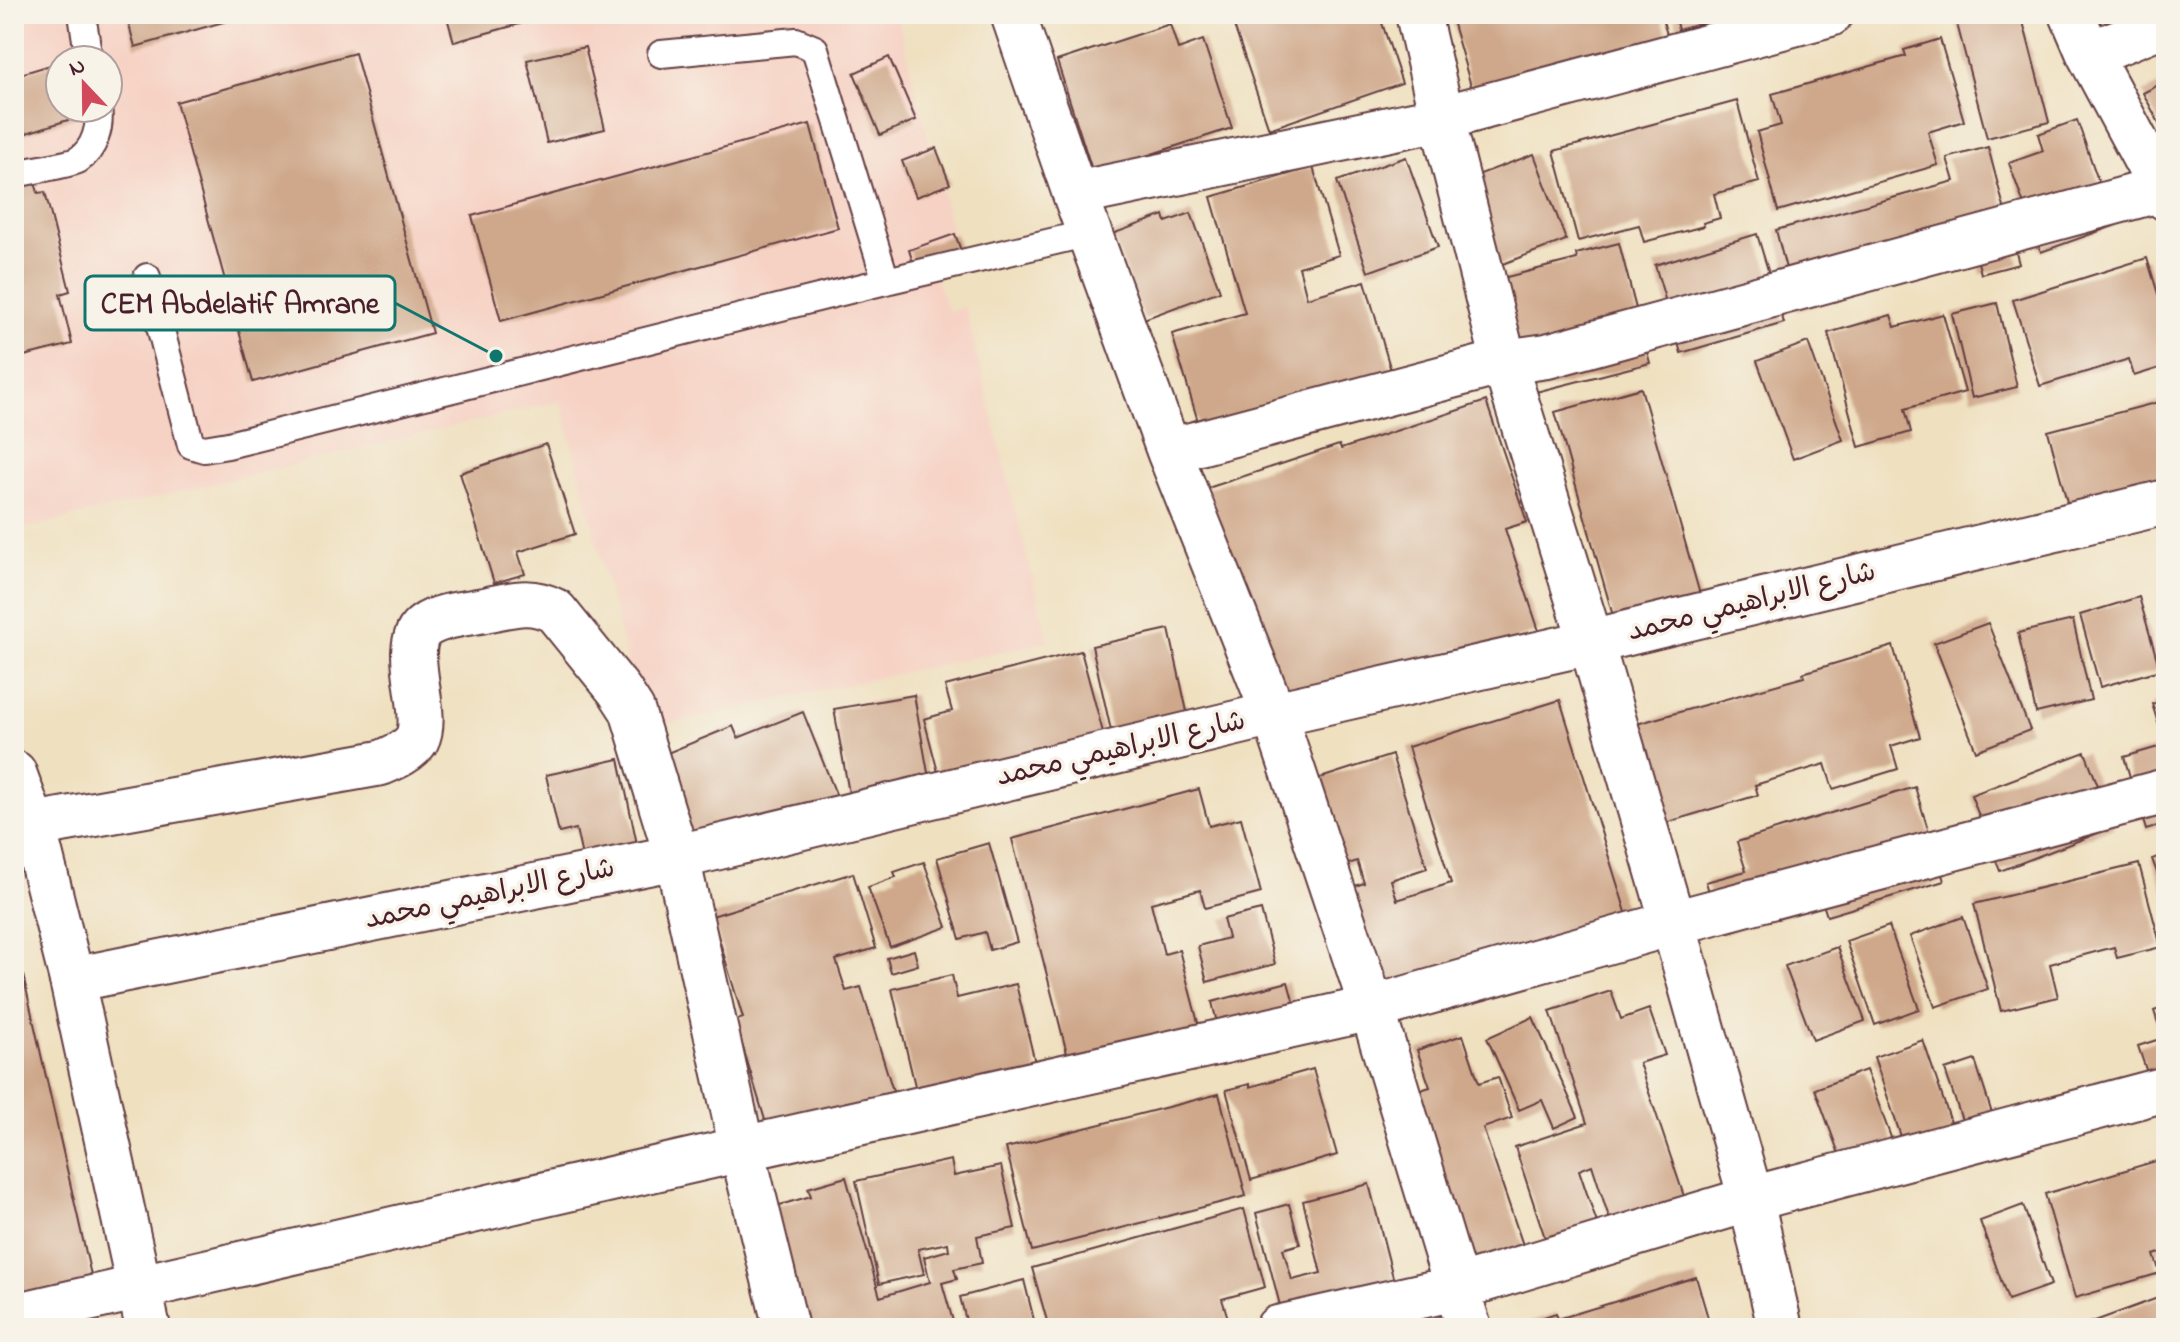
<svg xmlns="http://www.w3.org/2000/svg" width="2180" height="1342" viewBox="0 0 2180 1342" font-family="'Indie Flower','Playpen Sans Arabic',sans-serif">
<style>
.built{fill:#f6d2c4;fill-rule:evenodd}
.building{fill:#cfa88b}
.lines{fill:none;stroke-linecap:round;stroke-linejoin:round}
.lane-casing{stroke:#633c41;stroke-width:30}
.street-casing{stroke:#633c41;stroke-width:48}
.secondary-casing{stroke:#633c41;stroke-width:48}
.lane{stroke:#fff;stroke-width:26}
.street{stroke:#fff;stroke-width:44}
.secondary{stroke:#fff;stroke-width:44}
.labels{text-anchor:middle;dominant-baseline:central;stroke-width:7;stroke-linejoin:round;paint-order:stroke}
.street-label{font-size:28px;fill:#4a1f2b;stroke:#f7f3e8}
.leader{fill:none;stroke:#0f766e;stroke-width:3}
.callout-dot{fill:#0f766e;stroke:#f7f3e8;stroke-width:3}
.callout{fill:#f7f3e8;stroke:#0f766e;stroke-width:3}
.callout-label{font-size:30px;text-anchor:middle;font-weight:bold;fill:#4a1f2b}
</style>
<rect width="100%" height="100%" fill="#f7f3e8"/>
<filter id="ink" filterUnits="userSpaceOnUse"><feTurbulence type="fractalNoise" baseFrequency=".0125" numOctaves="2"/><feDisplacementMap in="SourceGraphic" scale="16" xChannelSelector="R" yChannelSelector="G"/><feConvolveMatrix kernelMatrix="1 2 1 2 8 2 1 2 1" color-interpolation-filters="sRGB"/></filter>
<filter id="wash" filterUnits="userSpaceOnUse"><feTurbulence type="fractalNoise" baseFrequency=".006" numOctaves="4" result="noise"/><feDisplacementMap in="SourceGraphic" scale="32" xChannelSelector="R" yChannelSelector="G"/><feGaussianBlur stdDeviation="1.8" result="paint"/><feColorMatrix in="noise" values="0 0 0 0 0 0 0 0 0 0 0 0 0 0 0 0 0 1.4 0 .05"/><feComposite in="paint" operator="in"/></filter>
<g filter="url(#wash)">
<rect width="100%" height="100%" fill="#efe0c0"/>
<path class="built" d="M14,14h883l59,236 -29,8 22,54 16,-5 83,334 -404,88 -83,-328 -547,130zM60,60h48v48h-48z"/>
<g id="blocks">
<path class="building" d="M126,14h121l1,1 -113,32z
M446,14h106v1l-98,27z
M1240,14h139l23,69 -133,46 -38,-112z
M1450,14h211l9,31 -194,58z
M1674,14h58v1l-54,15z
M1993,14h28l28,108 -62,16 -30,-114z
M1170,24l8,25 25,-9 29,88 -139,45 -36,-112z
M1940,39l24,82 -36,11 10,33 -160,46 -21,-79 24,-7 -9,-31 134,-38 -2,-6z
M585,47l20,82 -58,14 -20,-83z
M355,53l77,280 -179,49 -77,-280z
M889,57l27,63 -36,15 -26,-62z
M60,62v46h22l2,7 -70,22v-61z
M2166,81v55l-23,-43z
M1737,101l22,81 -45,12 6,24 -17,5 1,3 -60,16 -5,-17 -61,16 -24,-90z
M2077,120l37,106 -73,26 -32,-89 34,-12 -5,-17z
M810,124l28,104 -337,93 -29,-105z
M1988,147l31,117 -38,10 -3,-12 -181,49 -21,-81 178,-49 -7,-23z
M936,148l14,36 -34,13 -14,-36z
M1534,154l32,86 -71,27 -31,-87z
M1406,157l32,90 -70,25 -31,-91z
M1313,167l26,88 -40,12 8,31 58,-17 33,114 -193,50 -33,-111 73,-21 -34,-116z
M33,174l5,19 7,-1 25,99 -10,3 12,50 -56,14 -2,-179z
M1191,213l29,78 -76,28 -32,-85 52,-19 2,7z
M955,234l9,25 -47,16 -8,-25z
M1757,234l27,89 -103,30 -26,-88z
M1619,243l31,120 -122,31 -29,-115 78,-20 -1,-5z
M2147,258l19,62v46l-32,10 -5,-17 -89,27 -27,-86z
M1997,303l20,84 -45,11 -20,-84z
M1943,314l22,78 -60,17 6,23 -52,15 -31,-114 63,-18 4,12z
M1808,342l35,98 -50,19 -36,-98z
M1641,388l62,217 -86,25 -62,-218z
M2166,400v88l-96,25 -22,-82z
M1486,401l41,121 -22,7 34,102 -76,25 -3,-8 -179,59 -73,-219 131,-43 2,4z
M546,444l29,90 -57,18 7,22 -31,9 -34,-110z
M2139,597l21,73 -60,17 -20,-72z
M2073,620l18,80 -55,13 -18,-80z
M1988,623l42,107 -54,21 -42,-108z
M1169,629l22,101 -77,14 -22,-98z
M1893,646l27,91 -29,9 7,23 -65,20 -8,-25 -70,21 3,10 -103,31 -29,-99 178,-50 -1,-4z
M1081,651l26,96 -164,44 -19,-72 28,-8 -7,-25z
M914,695l18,100 -80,15 -18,-101z
M1560,700l70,225 -252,79 -38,-113 24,-8 -7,-22 -28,10 -27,-87 90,-29 35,113 -36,12 6,20 54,-17 -43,-136z
M2166,700v124l-20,6 -22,-73 41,-12 -13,-41z
M803,712l41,102 -155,29 -34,-85 78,-32 5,12z
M2085,752l29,75 -114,44 -29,-76z
M619,759l22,104 -55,12 -10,-46 -17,4 -13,-58z
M1915,787l29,94 -117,35 -4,-12 -101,30 -16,-52 40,-11 -9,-29z
M1199,789l10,37 32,-8 20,75 -56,15 -5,-18 -49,13 13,51 15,-4 24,92 -133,23 -58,-226z
M989,843l28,99 -27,8 -5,-18 -25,7 -23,-81z
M2166,854v42l-14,-37z
M924,862l23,65 -57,20 -22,-60 28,-10 -2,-5z
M2139,864l22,83 -44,11 -3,-11 -64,17 8,33 -57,14 -27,-107z
M853,873l23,75 -40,12 10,31 15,-4 36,117 -125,39 -37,-122 8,-3 -31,-102z
M1261,910l14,54 -68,18 -9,-36 30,-8 -5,-19z
M1963,917l25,72 -53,18 -25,-71z
M1889,926l30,83 -44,16 -29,-84z
M14,935l81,358 -81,18z
M1837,947l28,74 -52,19 -28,-74z
M914,950l4,15 -27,8 -4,-15z
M952,975l5,23 59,-14 23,95 -119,28 -28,-118z
M1288,982l8,29 -77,20 -7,-29z
M1611,991l10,28 28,-10 16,46 -26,8 52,154 -74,25 -25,-77 -13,5 22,65 -51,18 -35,-106 72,-24 -37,-112z
M2166,1007v102l-6,2 -22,-65 25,-8 -9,-27z
M1533,1017l45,100 -24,11 -12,-28 -23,10 -32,-72z
M1463,1035l16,48 19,-6 14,41 -29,10 44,129 -51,18 -62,-183 16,-5 -13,-37z
M1923,1040l35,103 -49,17 -35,-103z
M1975,1060l21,66 -29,9 -22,-65z
M1313,1069l24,86 -86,25 -25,-90 24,-6v3z
M1866,1070l30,81 -51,19 -30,-81z
M1219,1094l27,102 -214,55 -26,-103z
M2166,1158v93l-12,4 6,18 -85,25 -30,-104z
M951,1160l3,16 47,-10 14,62 -38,8 5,27 -28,6 3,10 -15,4 13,45h-147l-35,-121 38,-11 -3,-8 38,-11 34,120 50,-15 -6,-25 25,-7 -1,-7 -30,6 6,25 -45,10 -23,-103z
M1369,1184l25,97 -111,36 -27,-104 33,-9 11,40 -17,5 9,31 29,-7 -18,-72z
M2023,1205l28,80 -43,15 -28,-79z
M1244,1209l21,78 -43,12 9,29h-182l-17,-60z
M1696,1277l15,51h-201l46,-15 2,6z
M1024,1280l12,48h-68l-8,-31z
M2166,1295v33h-90z"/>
</g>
</g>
<g filter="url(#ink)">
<use href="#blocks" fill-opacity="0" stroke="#633c41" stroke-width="2"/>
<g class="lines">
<defs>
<path id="lane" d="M82,14l7,46
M661,54l135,-13 19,8 71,232
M14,174c13,-3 55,-9 64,-14 17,-11 23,-34 20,-52
M147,277l44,168 13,4 24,-4 658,-164 203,-48"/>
<path id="street" d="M1013,14l62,180 94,257 105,263 98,294 97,320
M1418,14l24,104 62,244 87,280 82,281 78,276 29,129
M2072,14l17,40 77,144
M2089,54l77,-31
M1075,194l367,-76 388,-104
M1169,451l335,-89 43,-6 615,-167
M33,825l348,-62c12,-5 29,-12 36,-24 14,-27 -19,-94 8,-113 15,-11 41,-12 59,-16 27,-5 45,-13 71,1l64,79 13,20 45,147 65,292 44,179
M72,980l605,-123 597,-143 317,-72 575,-140
M14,1316l728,-167 630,-141 301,-85 493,-132
M1278,1328l178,-40 295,-89 415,-110"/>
<path id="secondary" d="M14,773l19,52 39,155 76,348"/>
</defs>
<use href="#lane" class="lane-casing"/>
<use href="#street" class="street-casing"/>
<use href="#secondary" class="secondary-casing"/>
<use href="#lane" class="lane"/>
<use href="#street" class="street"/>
<use href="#secondary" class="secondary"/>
</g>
</g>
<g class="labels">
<g class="street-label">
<text transform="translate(1752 603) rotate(-14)">شارع الابراهيمي محمد</text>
<text transform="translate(1121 750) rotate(-13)">شارع الابراهيمي محمد</text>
<text transform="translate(490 895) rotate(-12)">شارع الابراهيمي محمد</text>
</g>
</g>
<path class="leader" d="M496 356L395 303"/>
<circle class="callout-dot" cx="496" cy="356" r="8"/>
<rect class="callout" x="85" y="276" width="310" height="54" rx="8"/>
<g class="callout-label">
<text x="240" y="313">CEM Abdelatif Amrane</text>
</g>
<rect width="2180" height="1342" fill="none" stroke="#f7f3e8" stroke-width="48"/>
<g transform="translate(84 84) rotate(338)"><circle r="38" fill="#f7f3e8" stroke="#b29e9c" stroke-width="2"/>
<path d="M0-6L14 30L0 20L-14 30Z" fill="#d1495b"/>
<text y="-12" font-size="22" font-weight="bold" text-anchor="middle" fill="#4a1f2b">N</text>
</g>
</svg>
